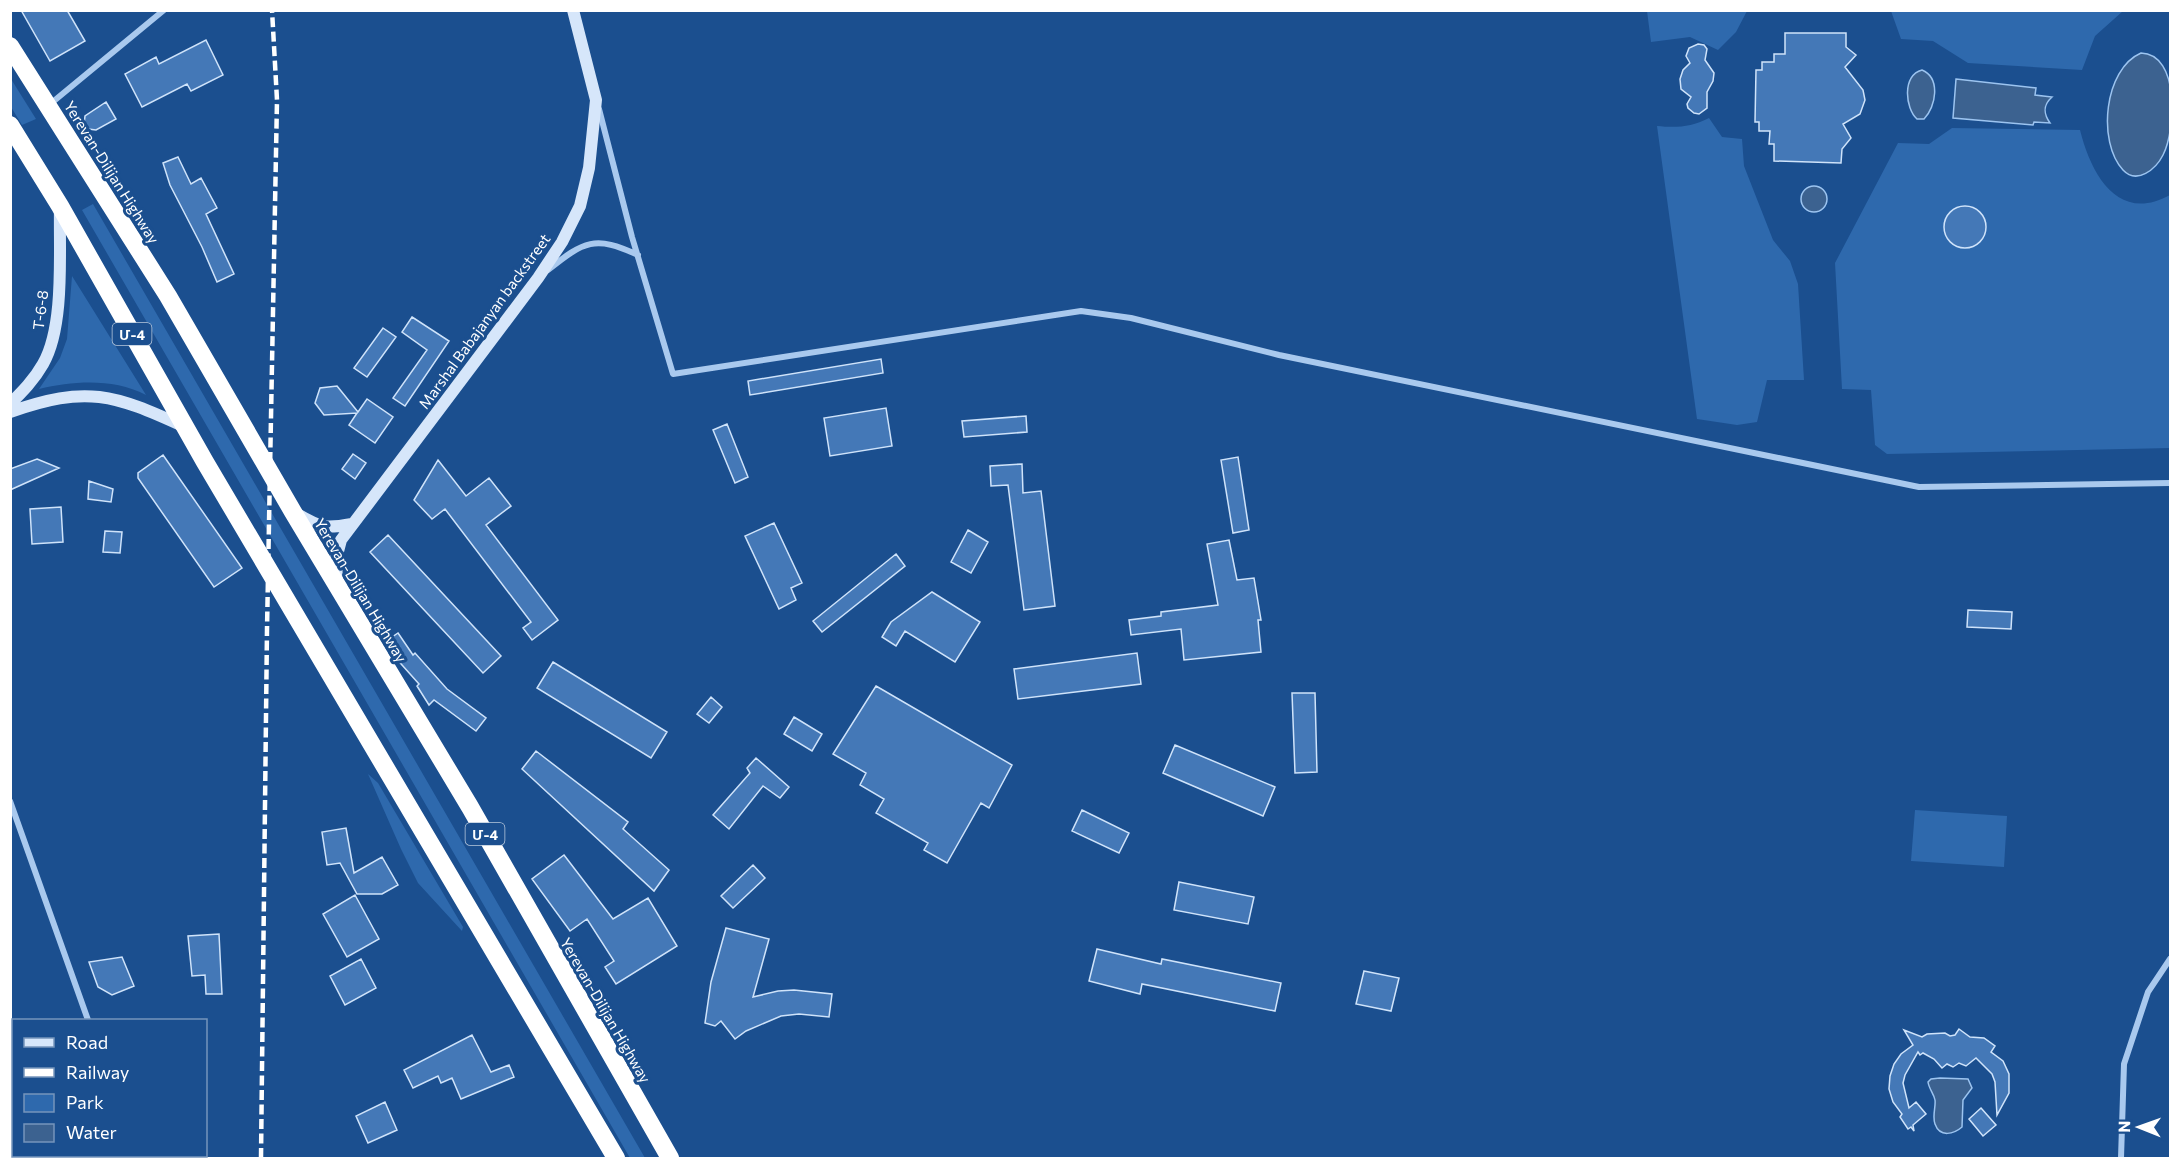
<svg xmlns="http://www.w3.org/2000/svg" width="2181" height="1169" viewBox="0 0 2181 1169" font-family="Commissioner,'Noto Sans Armenian',sans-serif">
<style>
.green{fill:#2e69ad}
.water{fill:#3c6290;stroke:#9cc4f0;stroke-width:1.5}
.building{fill:#4478b7;stroke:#cfe3fa;stroke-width:1.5}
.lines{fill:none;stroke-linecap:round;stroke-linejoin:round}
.street{stroke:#a9c9ee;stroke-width:6}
.secondary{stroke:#d6e6fa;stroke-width:12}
.highway{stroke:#fff;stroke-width:18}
.rail{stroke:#fff;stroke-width:4.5;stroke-dasharray:10 4.5;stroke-linecap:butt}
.labels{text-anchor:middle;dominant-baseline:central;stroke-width:6;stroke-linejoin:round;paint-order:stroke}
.shield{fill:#1b4f8f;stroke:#bbcadd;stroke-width:1.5}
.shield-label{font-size:14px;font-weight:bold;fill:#fff}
.street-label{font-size:15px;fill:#fff;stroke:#1b4f8f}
</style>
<rect width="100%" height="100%" fill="#1b4f8f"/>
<path class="green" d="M1647,11v-1l100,1 -11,21 -18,18 -28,-13 -39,5z
M1891,11v-1l232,1 -28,25 -13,34 -114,-7 -35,-22 -32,-2z
M10,79h1l25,40 -14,6 -11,-18z
M1709,118l13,19 20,2 2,27 29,74 17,21 8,23 6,96h-37l-10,42 -20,3 -40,-6 -40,-293c20,2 34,1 52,-8z
M1952,128l128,2c11,44 38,94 90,65v253l-283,6 -12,-9 -4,-55 -29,-1 -7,-126 63,-120 31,1z
M93,204l552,954h-15l-548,-948z
M72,276l74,119c-33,-17 -72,-14 -107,-6l21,-31 7,-19z
M368,774l10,9 85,144 -1,4 -44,-48 -17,-34z
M1915,810l92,6 -3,51 -93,-6z"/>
<path class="water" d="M2141,53c39,1 35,77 22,102 -7,14 -26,30 -40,15 -26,-28 -19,-101 18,-117z
M1922,70c19,8 14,37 2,49h-7c-12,-11 -15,-44 5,-49z
M1956,79l80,9 -1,7 17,2c-9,8 -9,16 -2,26l-16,-1 -1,3 -80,-7z
M1801 199a13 13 0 1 1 26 0a13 13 0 1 1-26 0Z
M1940,1078l28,1 4,9 -9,12 -1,27c-8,7 -22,11 -27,-3 -3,-8 1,-17 0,-24 -1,-6 -6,-11 -7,-18l3,-3z"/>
<path class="building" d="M21,10h46l18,31 -35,20z
M1785,33h61v14l10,8 -11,12 18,23 2,10 -5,14 -17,10 8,14 -9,11 -1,14 -67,-2v-17h-5l1,-13h-11v-9h-4l1,-52h6v-8h12v-8h11z
M206,40l17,35 -32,16 -4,-7 -45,23 -17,-33 31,-17 3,7z
M1698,44l6,1 3,4 -2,11 9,13 -1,8 -6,11v16l-8,6 -5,-1 -6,-5 -1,-4 4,-7 -10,-8 -1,-10 3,-9 7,-7 -4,-7 3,-8z
M106,102l10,17 -20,11 -8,-1 -4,-4 1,-9z
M178,157l13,27 10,-6 16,30 -11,6 28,60 -17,8 -15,-35 -32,-62 -7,-22z
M1944 227a21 21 0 1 1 42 0a21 21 0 1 1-42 0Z
M412,317l37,24 -44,65 -12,-8 34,-48 -25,-18z
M383,328l13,9 -29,40 -13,-9z
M881,359l2,14 -133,22 -2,-14z
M337,386l21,26 9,-13 26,18 -18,26 -26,-18 8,-12 -33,2 -9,-12 5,-15z
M886,408l6,38 -62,10 -6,-38z
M1026,416l1,16 -63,5 -2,-16z
M727,424l21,53 -13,6 -22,-53z
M353,454l13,9 -11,16 -13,-10z
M163,455l79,113 -28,19 -76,-109v-5z
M1238,457l11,73 -16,3 -12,-73z
M37,459l22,9 -49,22v-21z
M438,460l28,36 23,-18 22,28 -25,19 72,95 -26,20 -9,-12 8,-6 -86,-113 -13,10 -18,-19z
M1022,464l1,29 18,-2 14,115 -31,4 -16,-125 -17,1 -1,-20z
M89,481l24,8 -2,13 -23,-3z
M61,507l2,35 -31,2 -2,-35z
M774,523l28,60 -11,5 5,12 -17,9 -34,-73z
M968,530l20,12 -17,31 -20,-11z
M105,531l17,1 -2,21 -17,-1z
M388,535l113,121 -18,17 -113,-121z
M1229,540l8,40 17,-2 7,42h-3l3,32 -77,8 -3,-31 -50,6 -2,-15 32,-4v-4l57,-7 -11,-61z
M896,554l9,12 -83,66 -9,-11z
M932,592l48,30 -25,40 -50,-31 -9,15 -14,-9 9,-15z
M1968,610l44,2 -1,17 -44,-2z
M398,633l15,22 2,-2 32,36 39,29 -10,13 -42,-31 -5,5 -12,-19 2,-2 -25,-28 -9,-14z
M1137,653l4,31 -123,15 -4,-30z
M553,662l114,70 -16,26 -114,-70z
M876,686l136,79 -23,43 -8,-5 -34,60 -23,-13 4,-7 -52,-30 8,-14 -24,-14 6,-12 -33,-19z
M1292,693h23l2,79 -22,1z
M711,697l11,10 -13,16 -12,-9z
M794,717l28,17 -10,17 -28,-17z
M1175,745l100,42 -12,29 -100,-43z
M536,751l92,71 -5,7 46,41 -15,21 -132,-122z
M756,758l33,29 -9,11 -17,-12 -34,43 -16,-14 37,-42 -3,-5z
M1082,810l47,23 -10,20 -47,-22z
M346,828l8,45 28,-16 16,28 -16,9h-25l-17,-31 -13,2 -5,-33z
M564,855l49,64 35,-21 29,48 -61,38 -11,-17 9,-6 -27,-42 -17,12 -38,-52z
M753,865l12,13 -32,30 -12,-12z
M1179,882l75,15 -6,27 -74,-14z
M355,895l24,44 -32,18 -24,-43z
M726,928l43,11 -16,58 25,-6 16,-1 38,4 -3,23 -30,-3 -18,2 -35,15 -11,8 -14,-18 -6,5 -10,-3 6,-41z
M219,934l3,60h-16l-1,-19 -13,1 -4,-40z
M1097,949l64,15 1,-5 119,24 -6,28 -133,-27 -2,10 -51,-13z
M122,957l12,29 -22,9 -14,-8 -9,-25z
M361,959l15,29 -31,17 -15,-29z
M1364,971l35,7 -8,33 -35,-7z
M1959,1029l11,8 14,1 11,8 -4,6 12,9 6,13v19l-12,22 -2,-33 -3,-8 -16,-16 -10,8 -7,-3 -6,4 -6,-3 -5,4 -8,-9 -11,-6 -3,2 -2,-3 -13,23 -2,8 6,25 7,-6 10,12 -13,11 1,6 -3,-4 -3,2 -8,-12 2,-3 -9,-12 -4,-13 1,-13 4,-12 7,-10 12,-9 -9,-15 18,7 5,-3 18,-1 5,3 5,-1z
M472,1035l19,37 18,-7 5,12 -53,22 -9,-21 -11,5 -3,-7 -25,12 -9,-18z
M385,1102l12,28 -29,13 -12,-27z
M1981,1108l15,17 -13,11 -14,-17z"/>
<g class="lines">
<path class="street" d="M49,105l115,-95
M599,109l33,128 41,137 408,-63 50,7 148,37 640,132 251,-4
M548,270c36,-29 47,-35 90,-15
M10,801l78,219
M139,1156l1,2
M2121,1158l3,-94 24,-72 22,-33"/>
<path class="secondary" d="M10,404c12,-12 24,-24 33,-40 22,-38 16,-112 17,-156
M10,412c77,-27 103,-18 175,15
M297,514c24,14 28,15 55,10
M337,582l-1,-23 5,-19 197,-262 24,-36 18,-36 9,-38 7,-68 -23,-90"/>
<path class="highway" d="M10,46l158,250 125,216 177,295 200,351
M10,125l50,81 145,256 411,696"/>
<path class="rail" d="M261,1158l6,-529 10,-529 -5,-90"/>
</g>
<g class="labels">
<g class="shield">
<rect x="112.5" y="323" width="39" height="22" rx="4.5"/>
<rect x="465.5" y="823" width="39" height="22" rx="4.5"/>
</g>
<g class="shield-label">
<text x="132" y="334">Մ-4</text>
<text x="485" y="834">Մ-4</text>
</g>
<g class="street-label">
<text transform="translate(112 172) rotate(58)">Yerevan-Dilijan Highway</text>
<text transform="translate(40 310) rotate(-83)">T-6-8</text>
<text transform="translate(484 321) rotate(-54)">Marshal Babajanyan backstreet</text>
<text transform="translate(361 590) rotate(59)">Yerevan-Dilijan Highway</text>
<text transform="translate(606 1010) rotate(60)">Yerevan-Dilijan Highway</text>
</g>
</g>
<rect width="2181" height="1169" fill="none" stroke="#ffffff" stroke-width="24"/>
<rect x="12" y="1019" width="195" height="138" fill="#1b4f8f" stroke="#7695bc" stroke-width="1.5"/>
<rect x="24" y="1038" width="30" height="9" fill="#d6e6fa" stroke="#7695bc" stroke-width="1.5"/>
<text x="66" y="1049" font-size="18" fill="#ffffff">Road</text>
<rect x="24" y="1068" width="30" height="9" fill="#ffffff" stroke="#7695bc" stroke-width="1.5"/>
<text x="66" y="1079" font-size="18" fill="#ffffff">Railway</text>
<rect x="24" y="1094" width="30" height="18" fill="#2e69ad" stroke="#7695bc" stroke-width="1.5"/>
<text x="66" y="1109" font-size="18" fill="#ffffff">Park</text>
<rect x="24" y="1124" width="30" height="18" fill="#3c6290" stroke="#7695bc" stroke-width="1.5"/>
<text x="66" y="1139" font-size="18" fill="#ffffff">Water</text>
<g transform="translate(2139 1127) rotate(271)" stroke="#1b4f8f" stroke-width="4.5" paint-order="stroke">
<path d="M0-4.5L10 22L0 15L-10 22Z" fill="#ffffff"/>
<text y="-9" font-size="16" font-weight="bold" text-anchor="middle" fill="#ffffff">N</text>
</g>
</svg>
